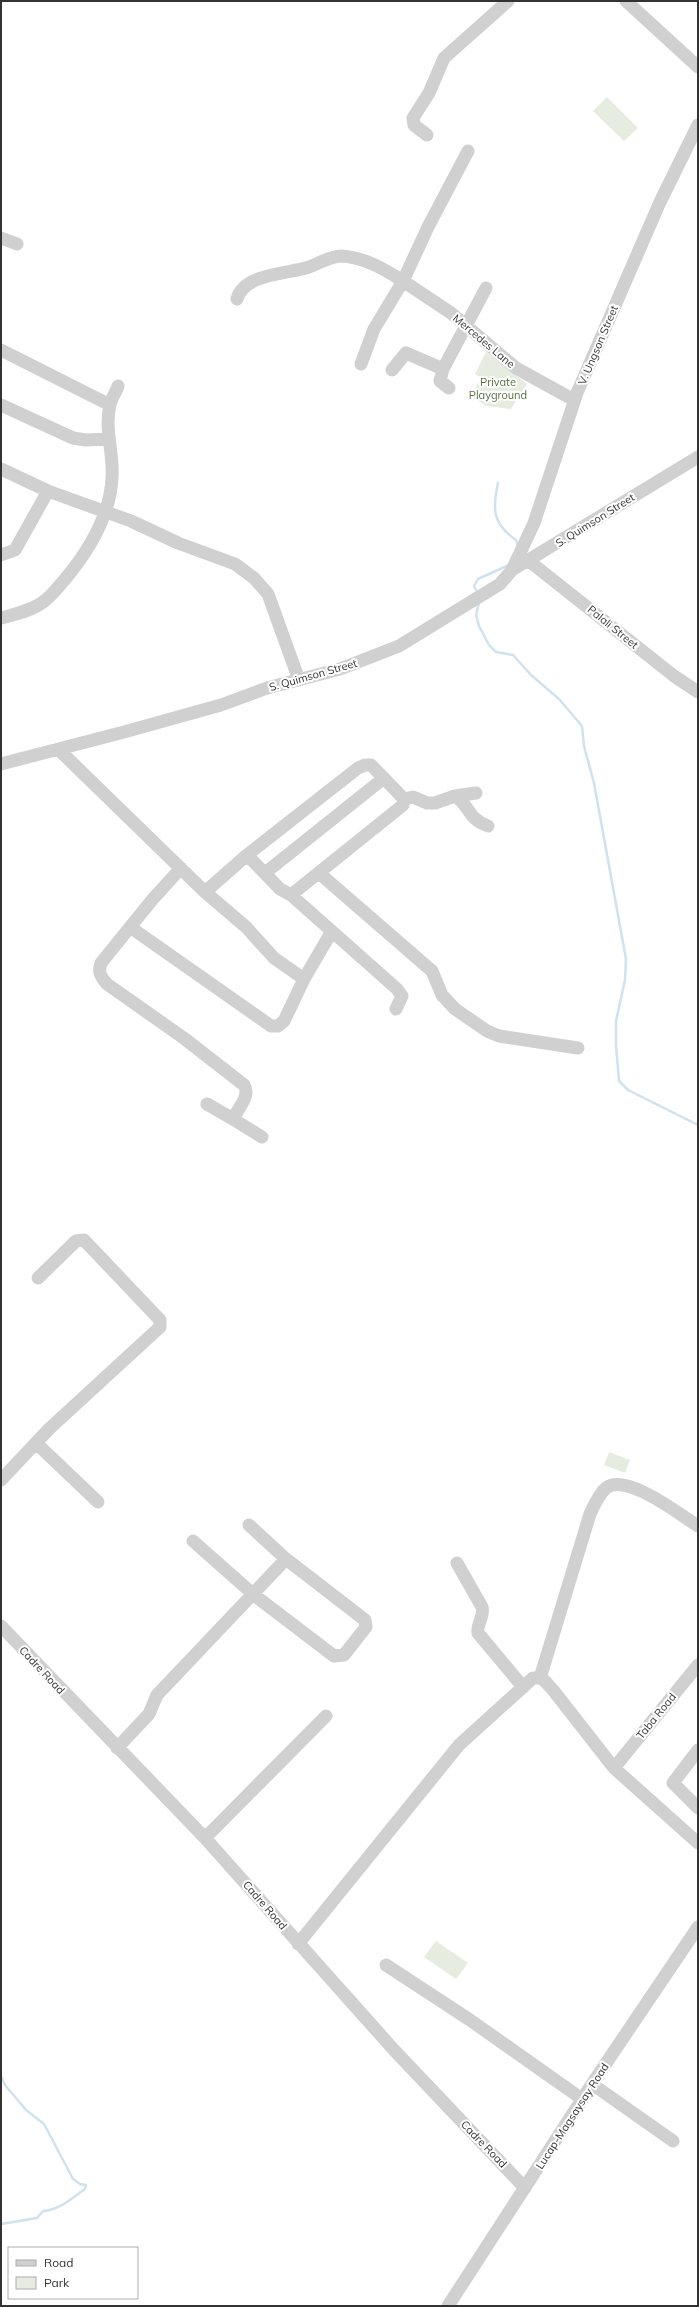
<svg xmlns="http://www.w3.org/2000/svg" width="699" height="2307" viewBox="0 0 699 2307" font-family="Mulish,sans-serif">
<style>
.green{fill:#e6ecdf}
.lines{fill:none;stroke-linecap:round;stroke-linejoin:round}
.stream{stroke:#cfe2ee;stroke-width:2.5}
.minor{stroke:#d0d0d0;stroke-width:13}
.labels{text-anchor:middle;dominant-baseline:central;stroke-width:4;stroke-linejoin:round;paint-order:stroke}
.street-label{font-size:11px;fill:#333;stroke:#fff}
.park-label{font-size:11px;fill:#56703f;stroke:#fff}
</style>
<rect width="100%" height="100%" fill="#fff"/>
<path class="green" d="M607,97l31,31 -14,13 -31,-30z
M486,352l41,32 -16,25 -25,-3 -15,-10 10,-18 -6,-4z
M609,1452l21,8 -5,13 -21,-8z
M436,1941l32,22 -12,16 -32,-22z"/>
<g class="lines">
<path class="stream" d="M498,483c-6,27 -5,41 18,57l2,7
M476,590l-2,-4 4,-7 31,-14
M479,602l-3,13 3,11 10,19 7,7 17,3 18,20 28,24 23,27 2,20 10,37 32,176 -1,21 -9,41v25l3,35 9,9 70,35
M1,2076l4,9 21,25 18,14 29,55 7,5 6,1 -1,4c-13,9 -25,21 -42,22l-6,7 -36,6"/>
<path class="minor" d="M626,1l72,66
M427,135l-13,-10 -1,-7 16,-25 15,-35 64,-57
M1,238l16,6
M237,299c7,-26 52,-25 72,-32 11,-4 21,-11 32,-11 23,1 43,13 62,25l25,-54 40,-76
M1,350l109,55
M361,364l13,-35 29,-48 48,32 65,55 58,32
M392,370l14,-17 37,16
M449,388l-9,-7 3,-12 43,-81
M1,405l72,33 13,2 23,-1
M1,469l47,22 83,30 47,22 57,21 19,14 14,16 31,86
M1,555l14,-5 33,-59
M529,561l145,115 24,16
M512,570l22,-47 43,-130 83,-191 38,-77
M1,618c14,-4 30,-7 42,-16 9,-6 16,-16 23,-24 24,-29 44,-62 46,-100 2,-24 -8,-49 -2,-73 1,-6 6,-13 8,-19
M58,749l147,143 41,35 28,31 30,21
M1,764l123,-32 97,-27 46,-17 73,-19 59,-23 101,-62 12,-14 186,-113
M455,796c16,10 11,22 33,30
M404,799l9,-2 14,6h8l20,-7 21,-3
M247,855l33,34 11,6 106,94 5,7 -6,13
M181,868l-29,32 -51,63c-3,9 -1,13 6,21l78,55 59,46c7,11 -6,23 -11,34l29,18
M265,873l119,-95
M319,873l113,98 10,24 13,14 32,22 12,5 79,12
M205,892l42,-37 111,-87 7,-3h6l33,34 -1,6 -112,90
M130,927l141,99h7l6,-5 20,-42 28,-48
M207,1104l26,15
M36,1443l62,59
M1,1480l48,-51 111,-102v-7l-76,-80 -8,1 -38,37
M193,1541l61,54 80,61 10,-1 22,-28 -1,-7 -79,-61 -37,-34
M457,1563l25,44c3,10 -6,17 -4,26l45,54
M1,1626l204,212 189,212 131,138
M540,1678l50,-164c4,-8 8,-19 16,-26 20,-16 74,27 92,38
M117,1748l32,-34 8,-19 129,-136
M698,1750l-25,33 25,25
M614,1768l84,-103
M205,1838l121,-122
M298,1944l161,-199 74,-67c10,-2 14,6 20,12l61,78 84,75
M386,1965l84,55 112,79
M592,2084l81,57
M448,2306l144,-222 106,-157"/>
</g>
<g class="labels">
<g class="street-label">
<text transform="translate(484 341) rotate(40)">Mercedes Lane</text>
<text transform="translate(598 345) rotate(-67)">V. Ungson Street</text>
<text transform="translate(595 520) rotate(-32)">S. Quimson Street</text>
<text transform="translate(613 627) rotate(39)">Palali Street</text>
<text transform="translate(313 675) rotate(-16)">S. Quimson Street</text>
<text transform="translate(42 1670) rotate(47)">Cadre Road</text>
<text transform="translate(656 1716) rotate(-51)">Taba Road</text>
<text transform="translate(265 1905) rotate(49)">Cadre Road</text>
<text transform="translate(572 2116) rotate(-57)">Lucap-Magsaysay Road</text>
<text transform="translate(484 2144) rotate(46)">Cadre Road</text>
</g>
<g class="park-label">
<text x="498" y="382">Private<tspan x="498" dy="13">Playground</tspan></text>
</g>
</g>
<rect width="699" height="2307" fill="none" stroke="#333333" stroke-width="4"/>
<rect x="8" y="2247" width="130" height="52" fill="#ffffff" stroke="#adadad"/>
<rect x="16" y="2260" width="20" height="6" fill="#d0d0d0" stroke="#adadad"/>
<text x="44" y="2267" font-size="12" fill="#333333">Road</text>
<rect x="16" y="2277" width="20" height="12" fill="#e6ecdf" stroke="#adadad"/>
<text x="44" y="2287" font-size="12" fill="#333333">Park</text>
</svg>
